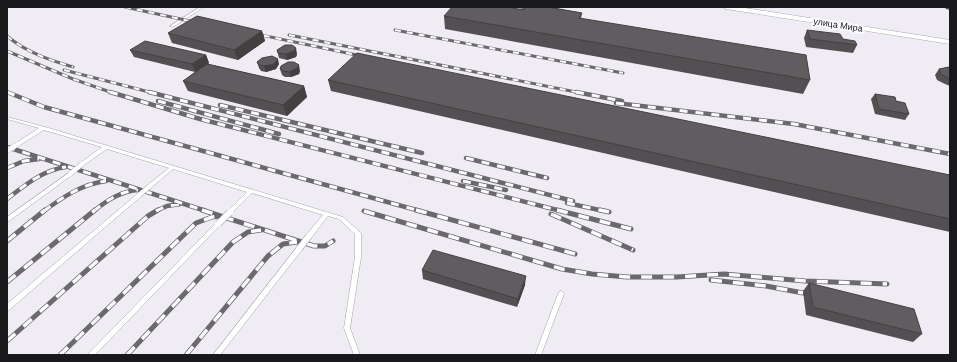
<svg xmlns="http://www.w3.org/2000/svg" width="957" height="362" viewBox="0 0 957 362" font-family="Helvetica,sans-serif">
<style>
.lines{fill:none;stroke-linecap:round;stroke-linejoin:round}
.service-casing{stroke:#a6a4aa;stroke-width:1}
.minor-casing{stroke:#a6a4aa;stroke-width:1}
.service{fill:#fff;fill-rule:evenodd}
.minor{fill:#fff;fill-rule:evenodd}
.rail-far2-casing{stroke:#6b696d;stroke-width:3}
.rail-far1-casing{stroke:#6b696d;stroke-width:4.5}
.rail-casing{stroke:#6b696d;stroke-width:5}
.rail-far2{stroke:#fcfbfe;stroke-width:2;stroke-dasharray:6;stroke-linecap:butt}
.rail-far1{stroke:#fcfbfe;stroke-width:3;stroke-dasharray:8;stroke-linecap:butt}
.rail{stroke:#fcfbfe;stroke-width:3.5;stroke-dasharray:11;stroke-linecap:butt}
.service-bridge-far1-casing{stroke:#a6a4aa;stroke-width:5.5;stroke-linecap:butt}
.service-bridge-casing{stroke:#a6a4aa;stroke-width:7;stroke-linecap:butt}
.service-bridge-far1{stroke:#fff;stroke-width:4.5}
.service-bridge{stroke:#fff;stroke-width:6}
.wall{fill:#534f52}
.shaded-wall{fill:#444042}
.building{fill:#615c5f;stroke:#444042}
.labels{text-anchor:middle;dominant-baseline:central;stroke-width:4;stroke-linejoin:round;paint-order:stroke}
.far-street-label{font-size:9px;fill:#19181a;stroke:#fcfbfe}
</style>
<rect width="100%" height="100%" fill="#efedf3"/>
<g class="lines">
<defs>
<path id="service" d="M200,7h4l-31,20 -3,-1z
M7,117l38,10 298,90 18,16v24l-11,71 10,27h-6l-10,-27 11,-71v-23l-16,-15 -11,-3 -17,22h-4l-1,-2 1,-2 16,-19 -71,-22 -20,20h-4l-1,-1 20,-20 -74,-23 -21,18h-4l-1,-1 1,-1 21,-17 -62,-19 -23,16h-4v-2l22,-16 -58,-17 -24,15h-4v-2l23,-15 -32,-9z
M70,172l2,2v1l-63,46 -2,1v-5z
M137,195l3,2 -1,1 -130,112 -2,1v-7l128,-108z
M218,222l2,1 1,1 -1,1 -125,130h-7l1,-2 127,-130z
M297,247h4l1,2 -1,2 -81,104h-7z
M561,291l2,1 1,2 -23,61h-6l23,-61 1,-2z"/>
<path id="minor" d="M723,7h16l211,33v4l-224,-35z"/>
</defs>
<use href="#service" class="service-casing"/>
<use href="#minor" class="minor-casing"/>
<use href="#service" class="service"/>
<use href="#minor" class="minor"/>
<defs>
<path id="rail-far2" d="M125,7l74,16
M395,30l228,43
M252,33l114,24
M289,35l292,58
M7,36c19,16 42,24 66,31
M7,51l66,28 40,14
M64,70l89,23
M7,92l2,1"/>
<path id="rail-far1" d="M7,92l37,15 376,104
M110,92l90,27 361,92
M149,92l424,109
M576,92l46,9
M158,101l121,33
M616,103l178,21 156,30
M220,105l202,48
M7,147l199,64
M466,158l81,20
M7,168l17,-7 15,-2
M463,181l43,9
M7,199c18,-14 36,-29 59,-32
M567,203l37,8
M44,211c19,-14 38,-27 62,-30
M94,211c13,-11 27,-20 44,-21
M156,211l11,-5 13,-2"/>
<path id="rail" d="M202,210l112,36h11l8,-5
M416,210l159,44
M557,210l74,19
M600,210l9,2
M364,211l198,58 30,5 35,3h50l47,-3 81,7 82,3
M551,214l82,36
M7,241l38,-31
M711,280l55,6 37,7
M7,282l88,-72
M7,341l141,-125 10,-6
M60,355l136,-132 16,-6 8,-1
M127,355l106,-113 15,-10 13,-2
M186,355l82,-99 15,-12 14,-2"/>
</defs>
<use href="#rail-far2" class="rail-far2-casing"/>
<use href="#rail-far1" class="rail-far1-casing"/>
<use href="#rail" class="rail-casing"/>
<use href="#rail-far2" class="rail-far2"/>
<use href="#rail-far1" class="rail-far1"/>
<use href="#rail" class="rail"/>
<defs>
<path id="service-bridge-far1" d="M7,151l11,-7
M70,174l12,-10
M137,197l13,-11"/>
<path id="service-bridge" d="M218,224l12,-12
M299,249l10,-13"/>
</defs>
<use href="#service-bridge-far1" class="service-bridge-far1-casing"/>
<use href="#service-bridge" class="service-bridge-casing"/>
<use href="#service-bridge-far1" class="service-bridge-far1"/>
<use href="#service-bridge" class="service-bridge"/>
</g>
<path class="wall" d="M510,7h38l34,6 -1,5 229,62 -7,14 -358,-65 -1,-13 80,-7z
M944,7h6v3l-4,-1z
M807,30l36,9 14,6 -4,8 -47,-6 -2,-9z
M262,31l3,10 -27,19 -66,-17 -4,-10z
M130,50l76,5 3,8 -1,1 96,22 3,11 -20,19 -99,-25 -5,-10 12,-9 -61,-15z
M277,50l20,4 -1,3 -9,3 -8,-2z
M257,62l22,2 -3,5 -10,3 -5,-1 -2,-3z
M950,67v19l-5,-2 -8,-4 -2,-5 4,-6z
M280,69l20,2 -1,3 -8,3h-6l-3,-2z
M328,80l622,95v57l-619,-141z
M875,94l21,7 13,13 -4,6 -30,-6 -4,-15z
M422,270l103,15 -8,22 -94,-28z
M809,283l113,51 -9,8 -107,-27 -3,-24z"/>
<path class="shaded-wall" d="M262,31l3,10 -27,19 -4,-10z
M296,48l1,6 -1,3 -9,3 -1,-6z
M206,55l3,8 -13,9 -4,-8z
M278,59l1,5 -3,5 -10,3 -2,-6z
M299,65l1,6 -1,3 -8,3 -2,-5z
M304,86l3,11 -20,19 -4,-11z
M526,276l-1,9 -8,22 1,-8z"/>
<path class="building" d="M452,7h55l17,3 1,-3h23l34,6 -3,5 227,37 4,25 -366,-64z
M197,16l65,15 -28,19 -66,-17z
M807,30l33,4 3,5 12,2 2,4 -47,-6z
M145,41l61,14 -14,9 -62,-14z
M285,45h7l4,3 -2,3 -8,3 -8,-1 -1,-3z
M357,53l593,122v44l-622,-139z
M272,56l6,3 -4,5 -10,2 -5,-1 -2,-3 5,-4z
M288,62h6l5,3 -2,3 -8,4 -6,-1 -3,-2 1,-3z
M207,64l97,22 -21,19 -100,-24z
M949,67h1v12l-9,-5 -2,-5z
M875,94l20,3 1,4 9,2 4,11 -30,-5z
M433,250l93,26 -8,23 -96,-29z
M809,283l105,26 8,25 -109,-27z"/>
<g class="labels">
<g class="far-street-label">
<text transform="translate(838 25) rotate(9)">улица Мира</text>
</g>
</g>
<rect width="957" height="362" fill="none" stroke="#19181a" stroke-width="16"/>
</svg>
